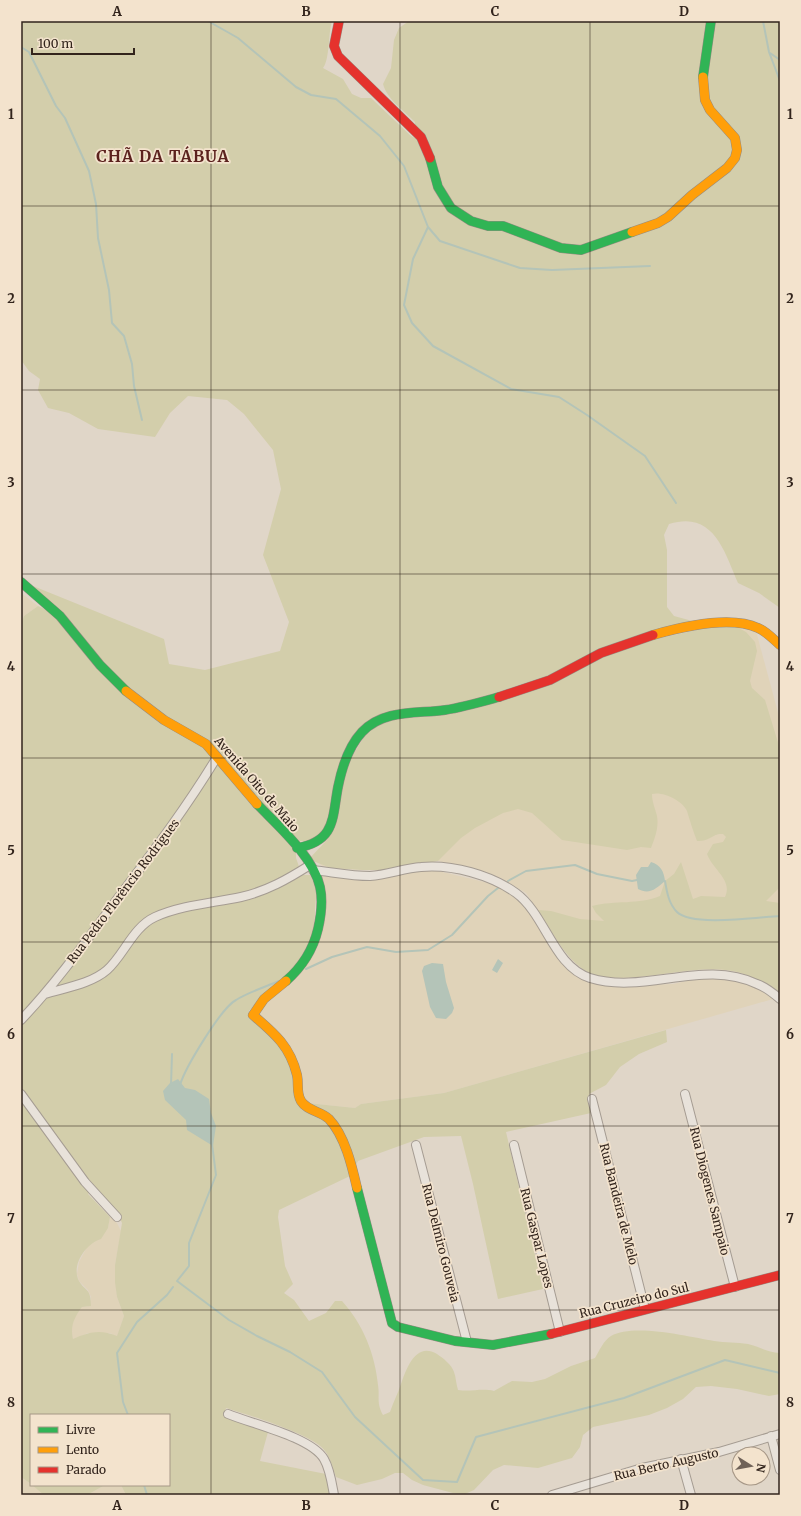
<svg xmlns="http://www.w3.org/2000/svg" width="801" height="1516" viewBox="0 0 801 1516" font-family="Merriweather,serif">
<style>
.farmland{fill:#e0d3b9}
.green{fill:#d3ceab;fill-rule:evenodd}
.water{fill:#b4c4b8}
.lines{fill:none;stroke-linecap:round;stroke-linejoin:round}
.stream{stroke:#b4c4b8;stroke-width:2}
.street-casing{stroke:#a59c92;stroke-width:10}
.fast-casing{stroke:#958b82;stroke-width:10}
.slow-casing{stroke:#958b82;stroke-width:10}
.jam-casing{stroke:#958b82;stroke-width:10}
.street{stroke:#e8e2da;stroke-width:8}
.fast{stroke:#30b455;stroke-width:9}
.slow{stroke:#ff9f0a;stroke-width:9}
.jam{stroke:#e5322d;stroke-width:9}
.grid{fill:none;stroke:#32241c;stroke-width:1;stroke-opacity:0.55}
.labels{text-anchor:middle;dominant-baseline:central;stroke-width:3.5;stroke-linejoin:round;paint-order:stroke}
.street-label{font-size:12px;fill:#32241c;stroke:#f3e3cd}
.district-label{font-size:16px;font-weight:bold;letter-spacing:1px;fill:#5c221e;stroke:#f3e3cd}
.neatline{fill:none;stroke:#32241c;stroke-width:1.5}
.grid-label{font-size:13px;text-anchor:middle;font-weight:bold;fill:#32241c}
</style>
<rect width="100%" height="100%" fill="#e0d6c8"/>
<path class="farmland" d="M21,593l17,13 -14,10 -3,8z
M737,627l19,4 24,89v276l-24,-18 -25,-8 -33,-1 -74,10 -52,-19 -46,-67 -25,-15 -31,-10 -32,-7 -75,9 -32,-2 -9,-2 -11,-9 16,-17z
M434,870l63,15 24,16 53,72 16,9 33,4 50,-2 27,-6 27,1 20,4 18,10 8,6 -329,94 -83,11 -6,4 -48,-5 -47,-84 -2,-8 57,-59 7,-78z
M110,1217l7,6 4,8 -6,34 2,32 7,19 -7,21 -7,-4h-22l-15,7 -2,-10 3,-12 8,-11 8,-1 1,-9 -3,-7 -9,-9 -2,-7 2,-12 8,-15 21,-19z
M21,1477l22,16 1,2h-23z
M105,1485h16l5,10h-39z"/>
<path class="green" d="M21,21h311c-4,13 -2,38 -9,47l20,11 9,15 9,4h10l40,38 4,2v-16c-11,-11 -28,-23 -32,-38l8,-16 3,-28 5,-12 10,-7h371v587l-21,-15 -21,-10c-14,-33 -25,-73 -69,-59l-5,11 3,15v57l7,9 22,6 -132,48 -90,30 -48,9 -71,24c-6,20 -22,92 -36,103 -7,5 -15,6 -23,5v17l6,17h8c8,16 6,19 5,36 0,11 -2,25 -7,36 -9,20 -43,45 -59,64l28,21 22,55 8,16 48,5 6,-4 83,-11 222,-63 1,12 -28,12 -19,13 -14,18 -17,9 2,19 -85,19 37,157 -45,10 -25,-115 -12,-48 -37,1 -66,24 -8,15 -71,34 -1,7 7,49 8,18 -9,9 10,7 15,21 17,-8 9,-12h7c21,23 33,53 36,84 2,12 -2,17 5,30l7,-3c3,-9 8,-19 11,-28 5,-15 15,-43 36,-30 6,4 15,11 17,18 2,5 2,12 4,18 13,2 24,-2 36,1l18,-10 20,1 13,-3 26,-13 24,-8c4,-7 9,-18 16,-22 23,-13 78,1 103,5 11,2 23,1 34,3 12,3 19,8 32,9v41l-11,2 -32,-7 -26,-3 -15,1 -13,12 -16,9 -18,7 -56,12 -10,8 -3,12 -8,11 -34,10 -34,-3 -11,5 -19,20 -9,4 -12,-1 -30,-8 -11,-5 -9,-7h-8l-13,6 -25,6 -21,-8c-3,-8 -6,-20 -11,-26 -11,-16 -79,-37 -99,-43l-2,8 44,16 -8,29 66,13 5,21h-205l-5,-10h48v-70h-138v69l-10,-7v-853l3,-8 14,-10 28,13 -33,-33 131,53 5,25 36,6 75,-19 9,-29 -26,-67 18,-66 -8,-39 -29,-36 -17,-14 -39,-4 -18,17 -15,24 -57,-8 -29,-16 -21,-5 -10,-18 2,-11 -11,-8 -8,-11zM94,1187l23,25 5,11 -7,42v17l2,15 7,19 -7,20c-17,-7 -28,-4 -44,3 -3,-13 1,-21 9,-32l9,-1c0,-20 -7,-14 -13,-27 -6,-16 9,-36 23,-40l7,-11 2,-11 -22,-23z
M710,627h27l9,5 9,10 2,9 -7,30 2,7 13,12 15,49v138l-14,14 14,2v93c-15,-12 -29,-22 -48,-25 -39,-9 -119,20 -148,-1 -21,-15 -32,-39 -46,-60l13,1 29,8 24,2 -8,-8 -4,-7c23,-6 47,-1 68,-10l5,-15 9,-7 7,-12 12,37 8,-3 24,1c8,-17 -12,-27 -18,-43l6,-10 10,-2 3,-5 -3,-3c-11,-1 -11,7 -26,7 -4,-10 -7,-20 -10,-30 -4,-10 -24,-20 -35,-17 0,8 3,14 5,22 2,11 -2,22 -6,32l-10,-1 -14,3 -65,-10 -30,-27 -14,-4 -15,4 -28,15 -14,10 -23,23 -53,9h-22l-32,-2 -18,-7 -2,-4 16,-17 21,-77 19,-31 13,-9 21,-5 34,-2 175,-63 41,-13z
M32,1485h73l-18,10h-43z"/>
<path class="water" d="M651,862c10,3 13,10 14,19 -9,8 -16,14 -27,8l-2,-14 5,-8h7z
M498,959l5,4 -6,10 -5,-3z
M432,963l11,1 3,18 8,26 -2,5 -6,6 -10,-1 -6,-11 -8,-36 2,-5z
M178,1079l7,9 10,2 14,9 2,14 5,13 -3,20 -26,-16 -1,-10 -21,-20 -2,-9 7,-8z"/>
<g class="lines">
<path class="stream" d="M208,21l30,17 58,49 15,8 25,4 44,37 24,30 24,61 12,14 80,27 32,2 98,-4
M763,21l6,31 11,29
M21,47l8,5 27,54 9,12 24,53 7,33 2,34 11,52 3,33 12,13 8,28 2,22 8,34
M770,53l10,7
M428,227l-15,32 -9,46 8,18 21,23 78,43 48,8 28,18 58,41 31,47
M508,881l18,-10 49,-6 22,9 35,7 5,-1
M663,881h2c2,12 4,23 12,31 15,15 82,5 103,4
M306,969l26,-12 35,-10 29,5 32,-2 24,-15 36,-39 10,-8
M171,1085l1,-31
M180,1085c5,-17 41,-77 56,-85 13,-8 29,-13 43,-19
M212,1144l4,31 -27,68v23l-12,15 52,39 28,16 33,16 32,20 33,45 68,63 34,2 19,-45 148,-39 101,-38 55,13
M128,1415l-5,-13 -6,-49 20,-31 30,-27 6,-8
M144,1485l3,10"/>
<defs>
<path id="street" d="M313,870c19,2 38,6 57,6 18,-1 34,-8 51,-9 31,-3 70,8 95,26 30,22 37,73 74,85 55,17 114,-20 167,6 9,3 16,9 23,15
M45,994c19,-6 46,-10 62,-24 17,-15 26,-43 48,-53 27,-12 58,-14 86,-20 26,-6 47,-18 69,-32
M21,1020c37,-39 68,-83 100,-126 34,-45 67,-89 96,-137
M21,1094l64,88 32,35
M685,1094l50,193
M592,1099l53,210
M416,1145l51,197
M514,1145l46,187
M228,1414c24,10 83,23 96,45 6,10 8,25 10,36
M771,1436l9,34
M681,1459l10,36
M552,1495l90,-27 77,-16 61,-18"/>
<path id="fast" d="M703,77l8,-56
M430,158l8,29 13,21 20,13 17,5h15l58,22 20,2 51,-18
M21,582l39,34 40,49 26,26
M257,804c21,22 56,52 63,83 3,14 1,29 -2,42 -5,21 -16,38 -32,52
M297,848c39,-7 35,-30 41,-61 4,-20 10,-40 24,-55 22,-23 55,-18 83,-22 19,-3 36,-8 54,-13
M357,1188l35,135 6,4 57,14 38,4 58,-11"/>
<path id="slow" d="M632,232l26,-9 10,-6 24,-22 35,-27 8,-10 2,-8 -2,-12 -25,-28 -5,-10 -2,-23
M653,635c28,-8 77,-20 105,-7 8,3 15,11 22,17
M126,691l38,29 42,24 51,60
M286,981l-22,18 -11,16c21,18 37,31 44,60 2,9 -1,18 4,26 6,10 20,10 28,18 16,17 23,47 28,69"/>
<path id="jam" d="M339,21l-5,25 4,10 83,81 9,21
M499,697l51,-17 51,-27 52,-18
M551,1334l229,-59"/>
</defs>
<use href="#street" class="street-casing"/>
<use href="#fast" class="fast-casing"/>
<use href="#slow" class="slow-casing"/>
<use href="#jam" class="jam-casing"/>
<use href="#street" class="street"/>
<use href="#fast" class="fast"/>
<use href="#slow" class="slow"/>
<use href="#jam" class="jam"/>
</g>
<path class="grid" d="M211,21v1474M400,21v1474M590,21v1474M21,206h759M21,390h759M21,574h759M21,758h759M21,942h759M21,1126h759M21,1310h759"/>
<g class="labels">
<g class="street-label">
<text transform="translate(257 784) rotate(49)">Avenida Oito de Maio</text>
<text transform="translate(123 891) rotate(-53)">Rua Pedro Florêncio Rodrigues</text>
<text transform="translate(710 1191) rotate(76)">Rua Diogenes Sampaio</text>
<text transform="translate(619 1204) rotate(76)">Rua Bandeira de Melo</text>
<text transform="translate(537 1238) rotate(76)">Rua Gaspar Lopes</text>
<text transform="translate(441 1243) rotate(76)">Rua Delmiro Gouveia</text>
<text transform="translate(634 1300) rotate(-14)">Rua Cruzeiro do Sul</text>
<text transform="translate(666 1464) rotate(-13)">Rua Berto Augusto</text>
</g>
<g class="district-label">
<text x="163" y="156">CHÃ DA TÁBUA</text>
</g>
</g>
<rect width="801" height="1516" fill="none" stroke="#f3e3cd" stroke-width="44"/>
<rect x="30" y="1414" width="140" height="72" fill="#f3e3cd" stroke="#a69786"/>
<rect x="38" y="1427" width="20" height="6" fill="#30b455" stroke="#a69786"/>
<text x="66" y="1434" font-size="12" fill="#32241c">Livre</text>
<rect x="38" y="1447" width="20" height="6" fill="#ff9f0a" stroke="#a69786"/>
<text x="66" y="1454" font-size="12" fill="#32241c">Lento</text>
<rect x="38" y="1467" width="20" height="6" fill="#e5322d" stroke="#a69786"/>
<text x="66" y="1474" font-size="12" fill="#32241c">Parado</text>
<g transform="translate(751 1466) rotate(101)"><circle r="19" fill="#f3e3cd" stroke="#a69786"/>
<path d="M0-3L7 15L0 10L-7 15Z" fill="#6f6258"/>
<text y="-6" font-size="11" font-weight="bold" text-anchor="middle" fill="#32241c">N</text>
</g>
<path d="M32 48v6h102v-6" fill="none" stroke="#32241c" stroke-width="2"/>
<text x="38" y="48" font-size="12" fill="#32241c" stroke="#f3e3cd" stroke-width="3" paint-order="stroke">100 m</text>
<rect x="22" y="22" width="757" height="1472" class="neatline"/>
<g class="grid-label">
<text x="117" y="16">A</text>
<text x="306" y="16">B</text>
<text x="495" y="16">C</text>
<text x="684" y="16">D</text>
<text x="11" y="119">1</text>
<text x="790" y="119">1</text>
<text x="11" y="303">2</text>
<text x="790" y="303">2</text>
<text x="11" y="487">3</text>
<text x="790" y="487">3</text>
<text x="11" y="671">4</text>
<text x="790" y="671">4</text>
<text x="11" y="855">5</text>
<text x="790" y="855">5</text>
<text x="11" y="1039">6</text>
<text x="790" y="1039">6</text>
<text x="11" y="1223">7</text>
<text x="790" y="1223">7</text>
<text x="11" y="1407">8</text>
<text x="790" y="1407">8</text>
<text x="117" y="1510">A</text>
<text x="306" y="1510">B</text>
<text x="495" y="1510">C</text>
<text x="684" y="1510">D</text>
</g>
</svg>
